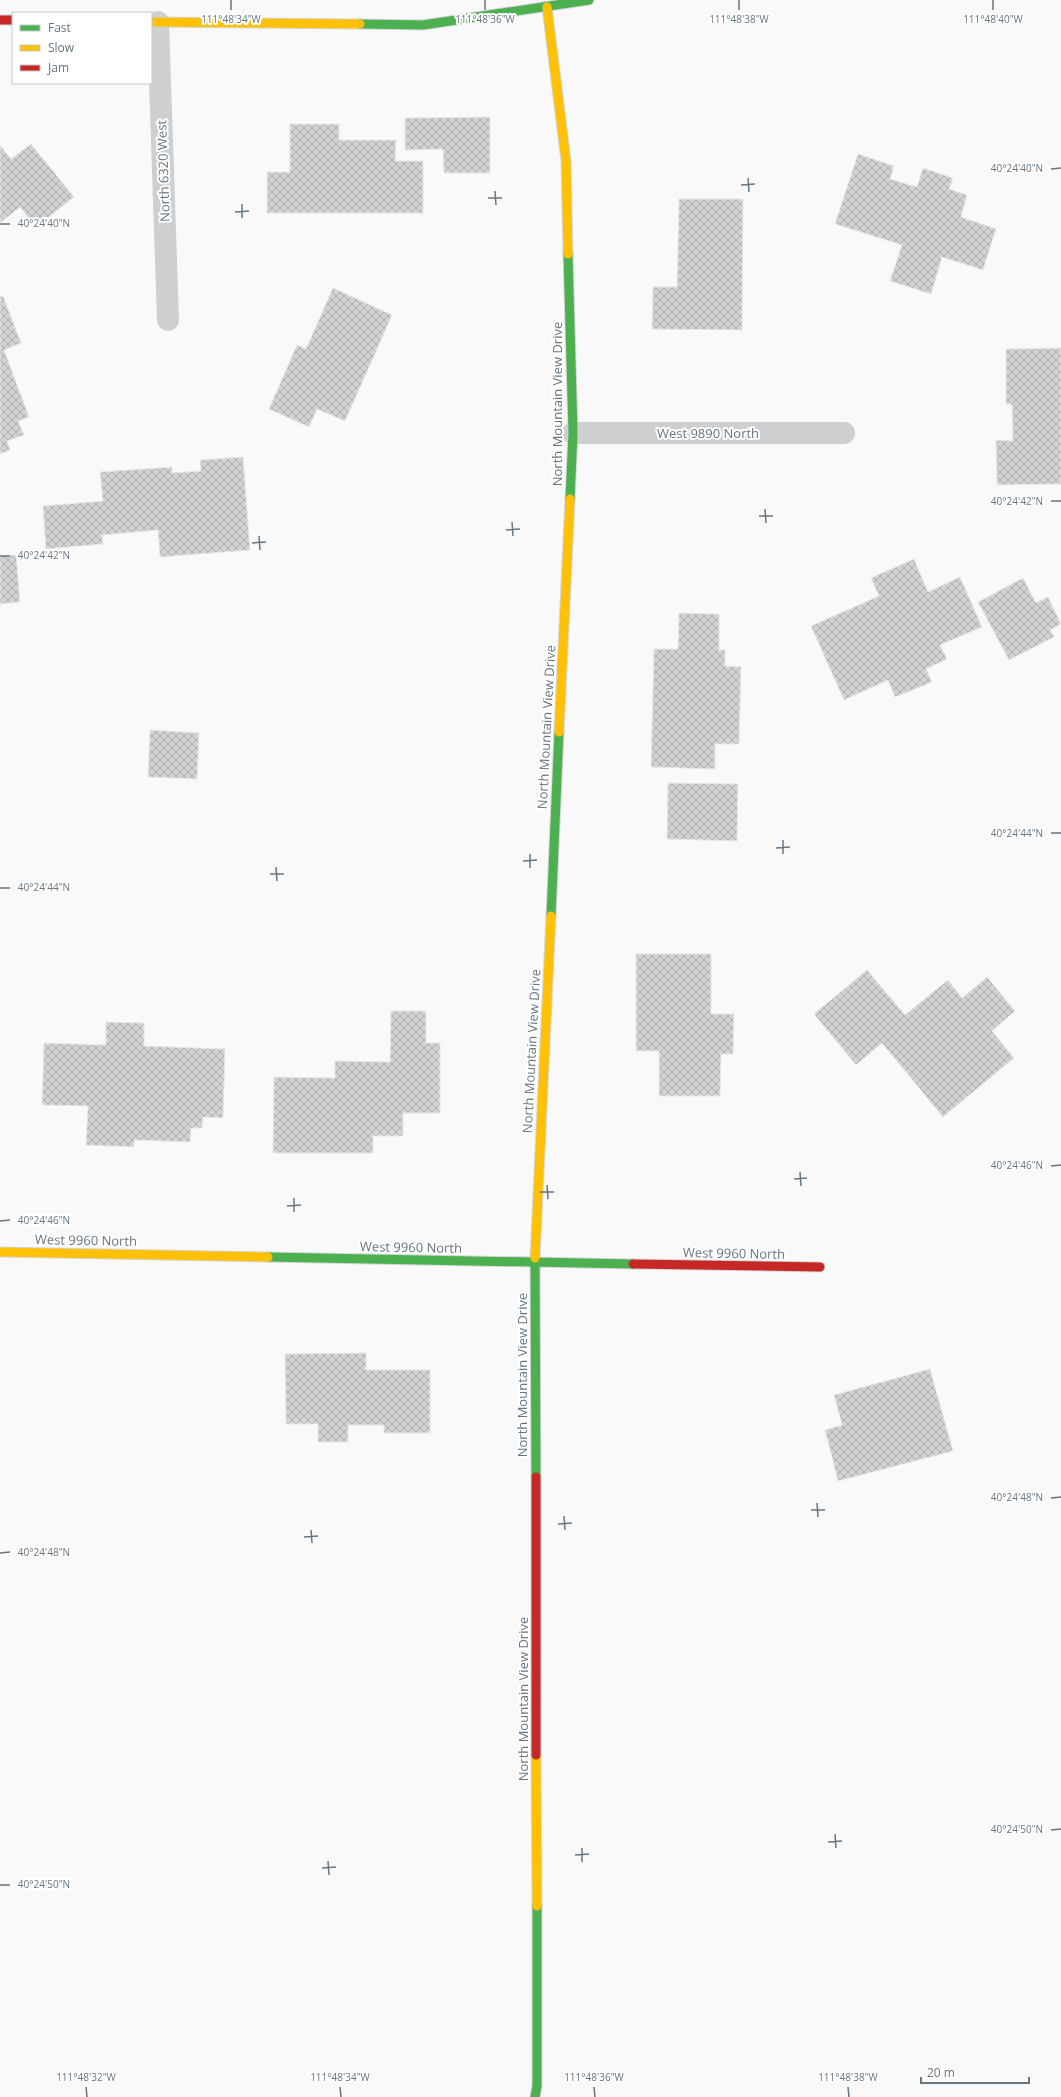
<svg xmlns="http://www.w3.org/2000/svg" width="1061" height="2097" viewBox="0 0 1061 2097" font-family="'Open Sans',sans-serif">
<style>
.building{fill:url(#building-cross-hatch);stroke:#e8e8e8}
.lines{fill:none;stroke-linecap:round;stroke-linejoin:round}
.fast-casing{stroke:#d5d6d7;stroke-width:11}
.slow-casing{stroke:#d5d6d7;stroke-width:11}
.jam-casing{stroke:#d5d6d7;stroke-width:11}
.street{stroke:#cecfd0;stroke-width:22}
.fast{stroke:#4caf50;stroke-width:9}
.slow{stroke:#ffc107;stroke-width:9}
.jam{stroke:#c62828;stroke-width:9}
.ticks{fill:none;stroke:#657683;stroke-width:1.5}
.labels{text-anchor:middle;dominant-baseline:central;stroke-width:4;stroke-linejoin:round;paint-order:stroke}
.street-label{font-size:13px;fill:#657683;stroke:#fff}
.ticks-label{font-size:10px;text-anchor:middle;fill:#657683;stroke:#fff;stroke-width:4;stroke-linejoin:round;paint-order:stroke}
</style>
<defs>
<pattern id="building-cross-hatch" width="8" height="8" patternUnits="userSpaceOnUse"><rect width="8" height="8" fill="#d0d2d3"/><path d="M0 0l8 8M0 8l8-8" fill="none" stroke="#acafb1"/></pattern>
</defs>
<rect width="100%" height="100%" fill="#f9f9f9"/>
<path class="building" d="M490,117v56h-46l-1,-24 -38,1v-32z
M290,124h49v16h57l-1,21h28v52h-156v-41h23z
M31,144l43,53 -38,30 -16,-20 -20,16v-78l11,14z
M858,154l36,12 -4,13 27,8 6,-19 30,10 -4,11 18,6 -6,22 35,12 -13,41 -41,-13 -11,37 -41,-13 12,-36 -67,-21z
M679,199h64l-1,131 -90,-1 1,-42h24z
M333,288l59,27 -47,106 -28,-12 -8,18 -40,-18 28,-64 9,4z
M3,296l18,47 -17,7 25,67 -11,4 6,14 -17,6 3,9 -10,4v-157z
M1061,348v136l-64,1 -1,-45 17,1 -1,-37h-6v-55z
M243,457l7,93 -90,7 -2,-27 -56,5 1,9 -57,5 -3,-43 60,-5 -3,-29 72,-5v6l29,-2 -1,-11z
M16,555l4,47 -20,2v-48z
M914,559l14,33 32,-15 22,50 -42,18 7,14 -21,10 6,13 -37,15 -7,-17 -44,20 -33,-74 68,-30 -8,-18z
M1023,578l13,25 12,-6 13,27 -11,6 4,7 -45,23 -31,-58z
M679,613l40,1v36h6v16l16,1 -2,77h-24v25l-64,-2 3,-118h24z
M150,730l49,3 -2,46 -49,-2z
M668,783l70,1 -1,57 -70,-2z
M636,954h75v60h23l-1,40h-12l-1,42h-61v-45h-23z
M867,970l38,45 43,-35 14,18 25,-21 28,34 -23,20 22,27 -71,59 -61,-74 -26,22 -42,-51z
M391,1011h35v32h14v70h-37v23h-30v17h-100l1,-76 61,1v-17l55,1z
M106,1022l38,1v23l81,3 -2,69 -20,-1 -1,11h-11l-1,14 -56,-2v7l-48,-2 2,-39 -46,-1 2,-62 62,2z
M366,1353v17h64v63h-46v-8h-36v17h-30v-18h-32l-1,-70z
M930,1369l23,82 -115,30 -13,-51 17,-5 -8,-30z"/>
<g class="lines">
<defs>
<path id="fast" d="M360,24l63,1 166,-25
M568,254l5,179 -3,66
M551,916l8,-184
M268,1257l365,7
M535,1258l1,219
M535,2097l2,-11v-180"/>
<path id="slow" d="M547,7l19,154 2,93
M151,22l209,2
M559,732l11,-233
M0,1252l268,5
M535,1258l16,-342
M536,1755l1,151"/>
<path id="jam" d="M0,20h13
M633,1264l187,3
M536,1477v278"/>
</defs>
<use href="#fast" class="fast-casing"/>
<use href="#slow" class="slow-casing"/>
<use href="#jam" class="jam-casing"/>
<path class="street" d="M158,22l10,298
M573,433h271"/>
<use href="#fast" class="fast"/>
<use href="#slow" class="slow"/>
<use href="#jam" class="jam"/>
</g>
<path class="ticks" d="M231,0v10M485,0v10M739,0v10M993,0v10M1051,169l10,-1M748,178l1,14M741,185l14,-1M495,191l1,14M488,198h14M242,204v14M235,212l14,-1M0,224h10M1051,501h10M765,509l1,14M759,516h14M512,522l1,14M506,530l14,-1M259,536l1,14M252,543l14,-1M0,556h10M1051,833h10M783,840v14M776,848l14,-1M530,854v14M523,861l14,-1M276,867l1,14M270,874h14M0,888h10M1051,1166l10,-1M800,1172l1,14M794,1179l13,-1M547,1185l1,14M540,1192h14M294,1198v14M287,1206l14,-1M0,1221l10,-1M1051,1498l10,-1M817,1503l1,14M811,1510h14M564,1516l1,14M558,1524l14,-1M311,1530l1,13M304,1537l14,-1M0,1553l10,-1M1051,1830l10,-1M835,1834l1,14M828,1842l14,-1M582,1848v14M575,1855l14,-1M328,1861l1,14M322,1868l14,-1M0,1885h10M86,2087l1,10M340,2087l1,10M594,2087l1,10M848,2087l1,10"/>
<g class="labels">
<g class="street-label">
<text transform="translate(163 171) rotate(-92)">North 6320 West</text>
<text transform="translate(557 404) rotate(-90)">North Mountain View Drive</text>
<text x="708" y="433">West 9890 North</text>
<text transform="translate(546 727) rotate(-87)">North Mountain View Drive</text>
<text transform="translate(531 1051) rotate(-87)">North Mountain View Drive</text>
<text transform="translate(86 1240) rotate(1)">West 9960 North</text>
<text transform="translate(411 1247) rotate(1)">West 9960 North</text>
<text transform="translate(734 1253) rotate(1)">West 9960 North</text>
<text transform="translate(522 1375) rotate(-90)">North Mountain View Drive</text>
<text transform="translate(523 1699) rotate(-90)">North Mountain View Drive</text>
</g>
</g>
<g class="ticks-label">
<text x="231" y="23">111°48'34"W</text>
<text x="485" y="23">111°48'36"W</text>
<text x="739" y="23">111°48'38"W</text>
<text x="993" y="23">111°48'40"W</text>
<text x="1017" y="172">40°24'40"N</text>
<text x="44" y="227">40°24'40"N</text>
<text x="1017" y="505">40°24'42"N</text>
<text x="44" y="559">40°24'42"N</text>
<text x="1017" y="837">40°24'44"N</text>
<text x="44" y="891">40°24'44"N</text>
<text x="1017" y="1169">40°24'46"N</text>
<text x="44" y="1224">40°24'46"N</text>
<text x="1017" y="1501">40°24'48"N</text>
<text x="44" y="1556">40°24'48"N</text>
<text x="1017" y="1833">40°24'50"N</text>
<text x="44" y="1888">40°24'50"N</text>
<text x="86" y="2081">111°48'32"W</text>
<text x="340" y="2081">111°48'34"W</text>
<text x="594" y="2081">111°48'36"W</text>
<text x="848" y="2081">111°48'38"W</text>
</g>
<rect x="12" y="12" width="140" height="72" fill="#ffffff" stroke="#c1c8cd"/>
<rect x="20" y="25" width="20" height="6" fill="#4caf50" stroke="#c1c8cd"/>
<text x="48" y="32" font-size="12" fill="#657683">Fast</text>
<rect x="20" y="45" width="20" height="6" fill="#ffc107" stroke="#c1c8cd"/>
<text x="48" y="52" font-size="12" fill="#657683">Slow</text>
<rect x="20" y="65" width="20" height="6" fill="#c62828" stroke="#c1c8cd"/>
<text x="48" y="72" font-size="12" fill="#657683">Jam</text>
<path d="M921 2077v6h108v-6" fill="none" stroke="#657683" stroke-width="2"/>
<text x="927" y="2077" font-size="12" fill="#657683" stroke="#ffffff" stroke-width="3" paint-order="stroke">20 m</text>
</svg>
